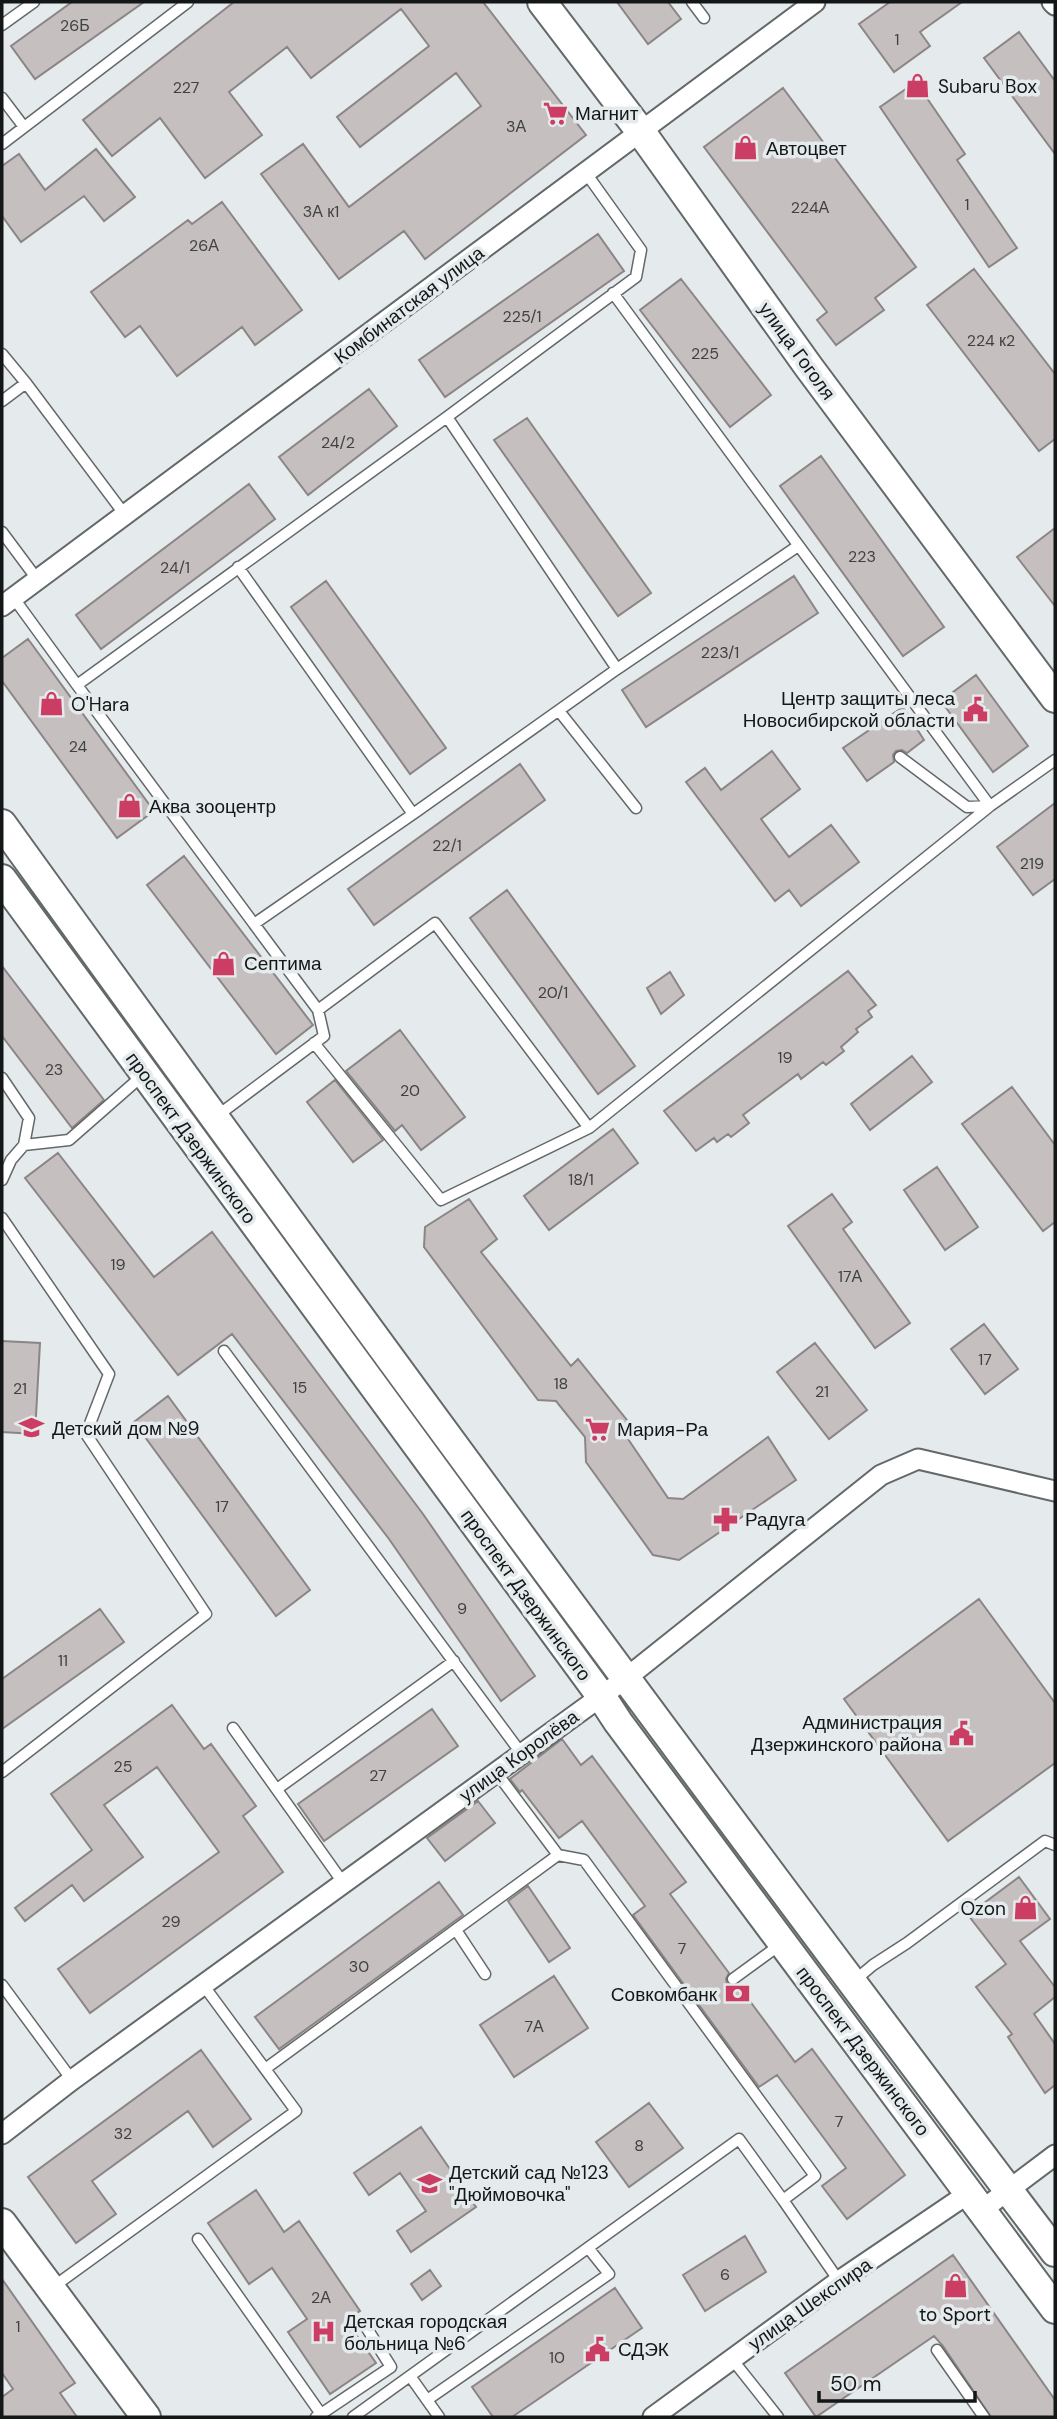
<svg xmlns="http://www.w3.org/2000/svg" width="1057" height="2419" viewBox="0 0 1057 2419" font-family="'DM Sans',sans-serif">
<style>
.building{fill:#c5bfbf;stroke:#8b8586;stroke-width:2}
.lines{fill:none;stroke-linecap:round;stroke-linejoin:round}
.lane-casing{stroke:#636869;stroke-width:13}
.street-casing{stroke:#636869;stroke-width:23}
.secondary-casing{stroke:#636869;stroke-width:32}
.lane{stroke:#fff;stroke-width:10}
.street{stroke:#fff;stroke-width:19}
.secondary{stroke:#fff;stroke-width:28}
.labels{text-anchor:middle;dominant-baseline:central;stroke-width:7;stroke-linejoin:round;paint-order:stroke}
.number-label{font-size:16px;fill:#404141}
.poi-label{font-size:19px;fill:#141717;stroke:#e5ebec;text-anchor:start}
.street-label{font-size:19px;fill:#141717;stroke:#e5ebec}
</style>
<rect width="100%" height="100%" fill="#e5ebec"/>
<path class="building" d="M72,2h72l-109,77 -24,-33z
M234,2h249l103,133 -161,124 -21,-28 -65,48 -78,-105 42,-30 46,63 132,-101 -25,-33 -96,74 -23,-30 92,-71 -28,-37 -90,69 -24,-31 -58,45 33,43 -57,43 -45,-60 -48,38 -29,-36z
M617,2h51l13,17 -33,25z
M890,2h72l-42,30 10,14 -36,26 -35,-48z
M1019,32l36,49v73l-71,-96z
M916,82l49,72 -8,6 60,88 -28,19 -109,-160z
M783,88l133,179 -41,31 9,12 -48,35 -19,-25 10,-8 -123,-165z
M96,149l39,48 -31,24 -20,-25 -63,46 -19,-26v-50l17,-12 26,36z
M222,202l80,108 -47,35 -13,-18 -65,49 -37,-50 -15,11 -34,-45 97,-72 4,4z
M598,234l26,37 -179,126 -26,-37z
M974,269l81,105v65l-16,12 -112,-146z
M681,279l90,116 -41,32 -90,-117z
M369,389l28,37 -89,69 -29,-38z
M527,418l124,175 -33,23 -124,-176z
M821,456l123,171 -41,29 -123,-170z
M249,484l26,35 -174,130 -25,-34z
M1055,528v78l-38,-49z
M794,576l24,37 -172,114 -24,-37z
M326,581l120,167 -36,26 -119,-167z
M28,639l126,172 -37,27 -115,-157v-23z
M976,675l52,71 -35,26 -52,-71z
M903,707l21,33 -17,13 -5,-3 -6,1 -3,4 1,7 -27,19 -24,-33z
M772,751l28,38 -39,30 28,38 42,-32 28,37 -58,44 -12,-16 -14,11 -89,-119 19,-14 16,22z
M520,764l25,36 -171,125 -26,-36z
M1055,803v76l-22,16 -36,-48z
M184,856l129,169 -37,29 -129,-169z
M507,890l128,176 -37,28 -128,-176z
M2,966l102,134 -32,28 -70,-92z
M848,971l28,34 -8,6 4,6 -16,12 2,3 -17,15 3,4 -18,14 -3,-3 -22,17 -3,-5 -55,41 6,8 -18,14 -3,-3 -11,8 -3,-4 -18,13 -32,-40z
M670,972l14,23 -23,19 -14,-26z
M400,1030l65,87 -44,33 -19,-25 -7,6 -49,-60z
M912,1056l20,26 -62,48 -19,-26z
M335,1080l48,60 -30,22 -46,-60z
M1012,1087l43,58v77l-12,9 -81,-107z
M613,1129l25,34 -89,67 -25,-34z
M58,1153l96,124 58,-45 211,282 112,162 -34,25 -112,-162 -157,-205 -54,41 -153,-197z
M937,1167l41,60 -33,23 -41,-60z
M832,1194l20,28 -9,7 67,94 -35,25 -87,-122z
M469,1199l28,40 -16,13 90,114 7,-7 56,70 -8,7 42,62 15,1 85,-62 28,43 -117,80 -26,-5 -67,-93 -1,-25 -29,-36 -18,-1 -114,-153 1,-20z
M984,1324l34,45 -33,25 -34,-45z
M2,1341l38,2 -5,91 -33,-2z
M815,1343l52,67 -38,29 -52,-67z
M168,1396l142,194 -34,26 -142,-194z
M979,1599l76,104v60l-107,78 -104,-142z
M100,1609l24,33 -122,87v-50z
M172,1705l32,44 7,-5 45,62 -13,10 40,56 -193,141 -32,-44 161,-117 -62,-85 -53,38 39,52 -59,44 -12,-16 -47,36 -10,-13 77,-58 -41,-56z
M432,1709l26,37 -134,95 -26,-37z
M562,1739l19,26 11,-9 94,126 -16,12 59,79 -3,6 1,5 6,2 5,-1 57,77 17,-13 93,126 -58,44 -25,-33 24,-18 -69,-93 -18,12 -126,-172 12,-9 -63,-85 -23,17 -37,-48 -2,2 -10,-13z
M478,1801l17,22 -50,38 -18,-23z
M1019,1877l31,42 -30,22 35,46v10l-21,17 21,30v41l-10,8 -37,-56 4,-3 -36,-47 30,-23 -38,-49z
M439,1882l24,33 -184,134 -24,-32z
M528,1886l42,62 -21,14 -41,-61z
M554,1976l34,52 -74,49 -34,-52z
M201,2050l50,69 -38,28 -25,-36 -96,70 24,33 -40,29 -48,-66z
M649,2103l34,45 -54,39 -33,-45z
M421,2127l55,80 -65,45 -14,-21 29,-20 -26,-38 -31,22 -15,-22z
M256,2190l28,42 15,-11 61,90 -14,9 30,43 -46,31 -42,-62 19,-13 -35,-51 -23,16 -41,-61z
M745,2236l21,36 -61,39 -22,-36z
M953,2255l102,145v17h-64l-48,-71 -9,-10 -118,81 -31,-44z
M430,2270l11,16 -19,14 -11,-16z
M2,2279l73,104 -15,10 17,24h-75v-20l11,-8 -11,-16z
M615,2288l27,40 -130,89h-19l-21,-30z"/>
<g class="lines">
<defs>
<path id="lane" d="M692,2l12,16
M2,25l32,-23
M2,98l22,29
M2,144l186,-142
M613,293l377,513 65,-46
M2,354l24,29
M2,401l24,-18 99,132
M447,417l170,252 181,-123
M2,532l35,47
M238,567l175,247 204,-145
M13,597l64,88 370,-268 189,-140 5,-27 -55,-77
M77,685l177,239 159,-110
M559,711l77,97
M318,1010l117,-87 154,205 401,-322 -23,1 -67,-50
M314,1043l127,157 148,-72
M2,1078l27,40 -5,27 -13,15 -9,20
M217,1116l107,-80 -6,-26 -64,-86
M24,1145l45,-5 73,-64
M2,1218l107,156 -23,60 120,180 -204,158
M224,1351l297,402
M233,1728l111,156
M496,1772l62,83 26,5 231,316 -32,24 56,81
M277,1789l177,-128
M456,1930l29,44
M733,1979l48,-35
M854,1981l19,-16 34,-22 138,-102 10,4
M2,1985l70,95
M265,2069l293,-214
M198,2239l123,175 -5,3
M53,2287l243,-176 -92,-125
M937,2350l47,67
M732,2359l46,58
M410,2376l29,41
M427,2400l182,-126 -20,-25
M321,2414l70,-47 -28,-45
M353,2417l386,-278 44,61"/>
<path id="street" d="M1052,2l3,3
M2,606l813,-604
M2,2134l70,-54 553,-401 256,-204 37,-16 137,32
M982,2210l73,-55
M653,2417l186,-136 130,-88"/>
<path id="secondary" d="M542,2l99,130 167,234 247,332
M2,824c346,480 696,956 1053,1428
M2,879l599,817 17,26 437,587
M2,2223l144,194"/>
</defs>
<use href="#lane" class="lane-casing"/>
<use href="#street" class="street-casing"/>
<use href="#secondary" class="secondary-casing"/>
<use href="#lane" class="lane"/>
<use href="#street" class="street"/>
<use href="#secondary" class="secondary"/>
</g>
<defs>
<symbol id="shop-bare" viewBox="-9 -9 18 18"><path d="M-5-2.5h2.3a2.7 3.5 0 0 1 5.4 0H5L5.5 6h-11ZM-1.5-2.5h3a1.5 2.3 0 0 0-3 0Z" fill="#cc3d64" stroke="#e5ebec" stroke-width="2.5" paint-order="stroke"/></symbol>
<symbol id="supermarket-bare" viewBox="-9 -9 18 18"><path d="M-6-5.5h2.5l.6 2H6L4.5 2H-2.5L-4.4-4H-6ZM-1.5 3.2a1.3 1.3 0 1 0 .1 0ZM3 3.2a1.3 1.3 0 1 0 .1 0Z" fill="#cc3d64" stroke="#e5ebec" stroke-width="2.5" paint-order="stroke"/></symbol>
<symbol id="civic-bare" viewBox="-9 -9 18 18"><path d="M-.6-6.5H3V-4.5H.6V-3L4-1V1h2V6H-6V1h2V-1L-.6-3ZM-1.2 2.5V6h2.4V2.5Z" fill="#cc3d64" stroke="#e5ebec" stroke-width="2.5" paint-order="stroke"/></symbol>
<symbol id="school-bare" viewBox="-9 -9 18 18"><path d="M0-5L7-2L0 1L-7-2ZM-4 1L0 2.5L4 1V4Q0 6-4 4Z" fill="#cc3d64" stroke="#e5ebec" stroke-width="2.5" paint-order="stroke"/></symbol>
<symbol id="pharmacy-bare" viewBox="-9 -9 18 18"><path d="M-2-6h4v4h4v4h-4v4h-4v-4h-4v-4h4Z" fill="#cc3d64" stroke="#e5ebec" stroke-width="2.5" paint-order="stroke"/></symbol>
<symbol id="bank-bare" viewBox="-9 -9 18 18"><path d="M-6-4H6V4H-6ZM0-2.3a2.3 2.3 0 1 0 0 4.6a2.3 2.3 0 1 0 0-4.6Z" fill="#cc3d64" stroke="#e5ebec" stroke-width="2.5" paint-order="stroke"/></symbol>
<symbol id="hospital-bare" viewBox="-9 -9 18 18"><path d="M-5-5h3v3.5h4V-5h3V5h-3V1.5h-4V5h-3Z" fill="#cc3d64" stroke="#e5ebec" stroke-width="2.5" paint-order="stroke"/></symbol>
</defs>
<g fill-rule="evenodd">
<use href="#shop-bare" x="900" y="68" width="35" height="35"/>
<use href="#supermarket-bare" x="538" y="96" width="35" height="35"/>
<use href="#shop-bare" x="728" y="130" width="35" height="35"/>
<use href="#shop-bare" x="34" y="686" width="35" height="35"/>
<use href="#civic-bare" x="958" y="692" width="35" height="35"/>
<use href="#shop-bare" x="112" y="788" width="35" height="35"/>
<use href="#shop-bare" x="206" y="946" width="35" height="35"/>
<use href="#school-bare" x="14" y="1410" width="35" height="35"/>
<use href="#supermarket-bare" x="580" y="1412" width="35" height="35"/>
<use href="#pharmacy-bare" x="708" y="1502" width="35" height="35"/>
<use href="#civic-bare" x="944" y="1716" width="35" height="35"/>
<use href="#shop-bare" x="1008" y="1890" width="35" height="35"/>
<use href="#bank-bare" x="720" y="1976" width="35" height="35"/>
<use href="#school-bare" x="412" y="2166" width="35" height="35"/>
<use href="#shop-bare" x="938" y="2268" width="35" height="35"/>
<use href="#hospital-bare" x="306" y="2314" width="35" height="35"/>
<use href="#civic-bare" x="580" y="2332" width="35" height="35"/>
</g>
<g class="labels">
<g class="number-label">
<text x="75" y="25">26Б</text>
<text x="897" y="39">1</text>
<text x="186" y="87">227</text>
<text x="516" y="126">3А</text>
<text x="967" y="204">1</text>
<text x="810" y="207">224А</text>
<text x="321" y="211">3А к1</text>
<text x="204" y="245">26А</text>
<text x="522" y="316">225/1</text>
<text x="991" y="340">224 к2</text>
<text x="705" y="353">225</text>
<text x="338" y="442">24/2</text>
<text x="862" y="556">223</text>
<text x="175" y="567">24/1</text>
<text x="720" y="652">223/1</text>
<text x="78" y="746">24</text>
<text x="447" y="845">22/1</text>
<text x="1032" y="863">219</text>
<text x="553" y="992">20/1</text>
<text x="785" y="1057">19</text>
<text x="54" y="1069">23</text>
<text x="410" y="1090">20</text>
<text x="581" y="1179">18/1</text>
<text x="118" y="1264">19</text>
<text x="850" y="1276">17А</text>
<text x="985" y="1359">17</text>
<text x="561" y="1383">18</text>
<text x="300" y="1387">15</text>
<text x="20" y="1388">21</text>
<text x="822" y="1391">21</text>
<text x="222" y="1506">17</text>
<text x="462" y="1608">9</text>
<text x="63" y="1660">11</text>
<text x="123" y="1766">25</text>
<text x="378" y="1775">27</text>
<text x="171" y="1921">29</text>
<text x="682" y="1948">7</text>
<text x="359" y="1966">30</text>
<text x="534" y="2026">7А</text>
<text x="839" y="2121">7</text>
<text x="123" y="2133">32</text>
<text x="639" y="2145">8</text>
<text x="725" y="2274">6</text>
<text x="321" y="2297">2А</text>
<text x="18" y="2326">1</text>
<text x="557" y="2357">10</text>
</g>
<g class="poi-label">
<text x="938" y="86">Subaru Box</text>
<text x="575" y="113">Магнит</text>
<text x="766" y="148">Автоцвет</text>
<text x="955" y="698" text-anchor="end">Центр защиты леса<tspan x="955" dy="22">Новосибирской области</tspan></text>
<text x="71" y="704">O'Hara</text>
<text x="149" y="806">Аква зооцентр</text>
<text x="244" y="963">Септима</text>
<text x="52" y="1428">Детский дом №9</text>
<text x="617" y="1429">Мария-Ра</text>
<text x="745" y="1519">Радуга</text>
<text x="942" y="1722" text-anchor="end">Администрация<tspan x="942" dy="22">Дзержинского района</tspan></text>
<text x="1006" y="1908" text-anchor="end">Ozon</text>
<text x="717" y="1994" text-anchor="end">Совкомбанк</text>
<text x="449" y="2172">Детский сад №123<tspan x="449" dy="22">"Дюймовочка"</tspan></text>
<text x="955" y="2314" text-anchor="middle">to Sport</text>
<text x="344" y="2321">Детская городская<tspan x="344" dy="22">больница №6</tspan></text>
<text x="618" y="2349">СДЭК</text>
</g>
<g class="street-label">
<text transform="translate(409 305) rotate(-37)">Комбинатская улица</text>
<text transform="translate(797 351) rotate(54)">улица Гоголя</text>
<text transform="translate(191 1138) rotate(54)">проспект Дзержинского</text>
<text transform="translate(526 1595) rotate(54)">проспект Дзержинского</text>
<text transform="translate(519 1756) rotate(-36)">улица Королёва</text>
<text transform="translate(863 2051) rotate(53)">проспект Дзержинского</text>
<text transform="translate(810 2304) rotate(-35)">улица Шекспира</text>
</g>
</g>
<rect width="1057" height="2419" fill="none" stroke="#141717" stroke-width="7"/>
<path d="M819 2391v10h156v-10" fill="none" stroke="#141717" stroke-width="3.5"/>
<text x="830" y="2391" font-size="21" fill="#141717" stroke="#e5ebec" stroke-width="5" paint-order="stroke">50 m</text>
</svg>
